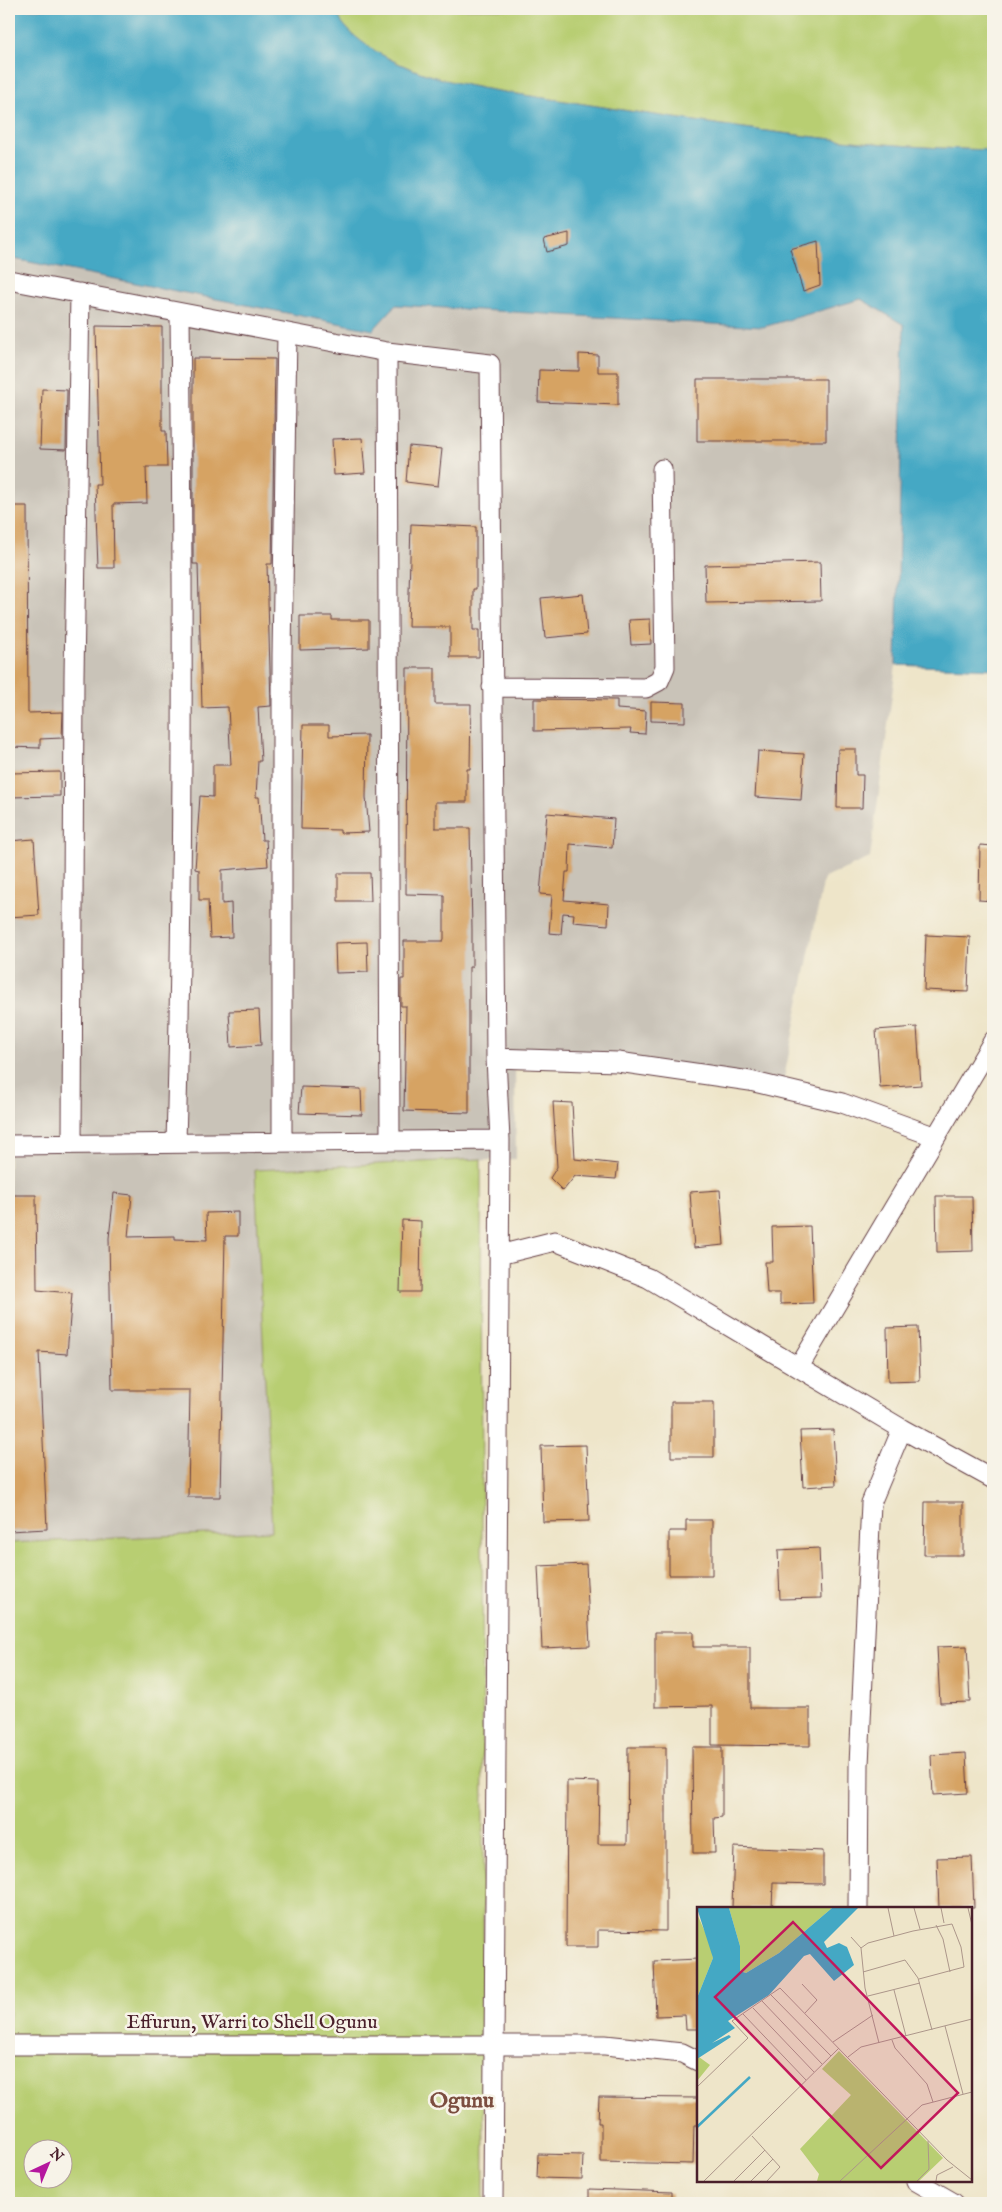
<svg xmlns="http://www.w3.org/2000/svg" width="1002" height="2212" viewBox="0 0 1002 2212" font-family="'IM FELL English',serif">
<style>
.industrial{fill:#c9c3b8}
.green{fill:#b8ce72;stroke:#81764e;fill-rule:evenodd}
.water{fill:#44a8c4;stroke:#476478}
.building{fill:#d6a363}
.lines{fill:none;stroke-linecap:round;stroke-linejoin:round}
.street-casing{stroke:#633d43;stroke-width:21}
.street{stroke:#fff;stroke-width:19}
.labels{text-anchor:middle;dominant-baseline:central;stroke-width:5;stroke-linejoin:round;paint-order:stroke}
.street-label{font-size:20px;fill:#4a1f2b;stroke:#f7f3e8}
.quarter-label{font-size:22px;font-weight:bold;fill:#7b4d3f;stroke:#f7f3e8}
.inset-river{fill:none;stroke:#44a8c4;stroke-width:2.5}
.inset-road{fill:none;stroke:#ac968a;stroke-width:1}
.view{fill:#c2185b;fill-opacity:0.15;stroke:#c2185b;stroke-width:2.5}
.inset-edge{fill:none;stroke:#4a1f2b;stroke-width:2.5}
</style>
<rect width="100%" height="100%" fill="#f7f3e8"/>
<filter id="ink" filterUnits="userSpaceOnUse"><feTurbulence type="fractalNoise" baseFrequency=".02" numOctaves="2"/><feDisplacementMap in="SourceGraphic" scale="10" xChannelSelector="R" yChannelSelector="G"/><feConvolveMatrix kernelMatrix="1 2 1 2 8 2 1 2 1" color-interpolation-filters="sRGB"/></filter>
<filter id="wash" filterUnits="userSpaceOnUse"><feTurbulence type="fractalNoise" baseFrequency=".0096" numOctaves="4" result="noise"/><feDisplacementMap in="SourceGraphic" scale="20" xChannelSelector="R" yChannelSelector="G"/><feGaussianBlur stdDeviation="1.12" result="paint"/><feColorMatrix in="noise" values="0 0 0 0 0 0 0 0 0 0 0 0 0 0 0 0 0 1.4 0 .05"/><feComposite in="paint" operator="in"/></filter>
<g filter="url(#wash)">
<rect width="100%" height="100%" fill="#eee5c9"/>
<path class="industrial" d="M9,258l364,72 23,-25 367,22 98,-28 43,26 -8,340 -26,193 -46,20 -44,220 -39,-11 -120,-15 -106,-8 1,95 -261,11 17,361 -263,12z"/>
<path class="green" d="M336,9h657v141c-137,-3 -274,-25 -409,-46 -60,-10 -129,-15 -184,-40 -20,-9 -61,-32 -64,-55z
M481,1159l3,1044h-475v-660l263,-12 -17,-361zM32,2150h30v30h-30z"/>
<path class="water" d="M9,9h327c4,23 44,46 64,55 55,25 124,30 184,40 135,21 272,43 409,46v519l-97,-4 8,-340 -43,-26 -98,28 -367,-22 -23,25 -364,-72z"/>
<g id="blocks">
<path class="building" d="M569,233v13l-22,6 -3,-13z
M818,241l2,44 -17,6 -13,-42z
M96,326l66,1v104h4l1,36h-21l1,36 -34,1 1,64h-16l-3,-84h5z
M579,354l19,1v17h20v33l-80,-3 1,-32 40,1z
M193,358l82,1 -3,205h-5l4,142 -13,1 3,54h-3l-2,36h3l3,43h4l2,26 -46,4v34l9,-1 1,34 -22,1 -2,-38h-9v-30l-4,-1 5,-73 13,1v-32h18l-3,-58 -26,1 -4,-144h-5z
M697,379h129v62h-129z
M42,389l25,1 -1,60 -26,-1z
M362,438l3,35 -31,2 -2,-36z
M409,446l33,3 -4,37 -32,-4z
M9,506h18l1,207 35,-1 -1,26 -22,1v9l-31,-1z
M411,524l65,3v62h-3v41h6v27h-29v-30h-42z
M820,562l1,39 -115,2 -1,-38z
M583,594l4,40 -42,4 -4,-40z
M300,616h32v4h37v28l-69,2z
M650,619l1,25 -20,1 -2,-25z
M407,668h28v36h36l-1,65h-3v33h-32v26h35l2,101v38h-3v146l-65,-2 2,-105h-5v-27h3v-38h39l1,-2v-44l-38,-1z
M534,699l83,1v9l29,2 -1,23 -15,-1 1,-4 -97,2z
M651,702l34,1v19l-34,-1z
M303,725h26v11l38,-1 -1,62 3,35 -29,1v-3l-39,-1z
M838,749h18v26h7l-1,33h-25z
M758,751l46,3 -3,46 -46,-3z
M60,772v24l-51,1v-24z
M547,813l67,6 -2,29 -42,-4 -1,28h-3l-2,28 45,4 -1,21 -35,-3 1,-8 -11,-1 -2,21 -12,-1 3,-38 -12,-1z
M34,839l5,76 -30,2v-76z
M980,845l13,1v55l-14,-1z
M338,873h32l1,28h-33z
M926,935l44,2 -2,55 -44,-2z
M367,942l1,30 -32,1 -1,-30z
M259,1010l2,35 -30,2 -2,-36z
M917,1027l4,58 -41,3 -4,-58z
M301,1087l60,2 1,26 -63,-2z
M553,1102l19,1 3,56 43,5 -2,15 -41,-3 -12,15 -13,-13 7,-11z
M720,1190l4,55 -30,3 -4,-56z
M114,1193l18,2 -4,42 47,-1v3l32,1 -1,-27 32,-1v24h-13l-5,261h-32l2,-107h-78l-3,-152z
M9,1195h27l1,95 35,3 -5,61 -28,-2 8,177 -38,2z
M936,1196h36l1,55 -36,1z
M402,1220l19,1 -1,71h-20z
M810,1226l3,77 -33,1v-11h-13l-2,-31h8l-1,-35z
M918,1327l2,54 -32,1 -1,-54z
M671,1402h43v55h-43z
M833,1430l3,55 -33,2 -3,-56z
M586,1445l3,76 -46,1 -2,-76z
M925,1502h38v53h-39z
M686,1520h26v55h-43v-44h17z
M819,1548l2,50 -41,1 -2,-49z
M586,1564l4,82 -48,2 -4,-82z
M655,1632h38v15h57v61h60v38l-98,-1v-39l-57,1z
M967,1646l3,56 -30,1 -3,-56z
M628,1747h38v184l-68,-1v17h-32l1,-166 32,1 -1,62h29z
M692,1747h30v70l-8,1 1,35h-22z
M966,1753l2,40 -35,2 -2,-40z
M734,1847l89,4v33l-50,-1 -1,25h-40z
M972,1857l2,51h-35l-2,-50z
M698,1959v70h-12l-1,-14 -29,1 -2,-55z
M599,2097l99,1v27h-4l-1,39 -92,-2v-39h-3z
M538,2154l45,1 -1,24 -45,-1z
M589,2189l83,3v11h-83z"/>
</g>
</g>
<g filter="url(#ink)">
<use href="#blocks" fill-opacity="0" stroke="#633d43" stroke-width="1"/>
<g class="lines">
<defs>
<path id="street" d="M9,280l378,72 103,12 6,694 4,82 -7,1063
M387,352l3,789
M492,687l154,1 13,-7 6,-14 -3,-198
M496,1058l122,4 132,19 92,22 94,34
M282,1141v-486l5,-322
M176,1142c8,-276 7,-552 4,-828
M72,1143l2,-466 6,-384
M9,1145l491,-5
M499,1255l56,-14 93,37 254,151 91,50
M799,1367l194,-326
M858,1908l1,-143 12,-262 31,-74
M9,2045h596l77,8 16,8
M916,2181l38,22"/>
</defs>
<use href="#street" class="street-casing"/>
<use href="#street" class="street"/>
</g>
</g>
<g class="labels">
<g class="street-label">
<text x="252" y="2022">Effurun, Warri to Shell Ogunu</text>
</g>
<g class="quarter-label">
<text x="462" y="2101">Ogunu</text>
</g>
</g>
<g transform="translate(697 1907)">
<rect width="275" height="275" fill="#eee5c9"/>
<path d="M32,1h103l-53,45 -33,20 -6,-2v-25zM0,7l14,31 2,13 -16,40zM142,144l104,107 -24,23h-102l2,-7 -19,-25 51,-54 -29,-26zM2,150l11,8 -13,16v-22z" fill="#b8ce72"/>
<path d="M0,1h32l11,38v25l6,2 33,-20 53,-45h26l-34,34 3,6 12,-5 8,4 7,18 -20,16 -24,-27 -6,2 -35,39 -41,26 7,7 -23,15 17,-8 2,2 -34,22v-61l16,-40z" fill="#44a8c4"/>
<path class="inset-river" d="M0,220l53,-50"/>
<path class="inset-road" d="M191,1l6,28M217,1l6,21M244,1l3,15M271,1l4,17M239,18l7,14 7,33M154,30l10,11 4,40 14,55M164,41l7,-5 45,-12 39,-7 9,23 3,20 -45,12M166,65l42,-12 13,18 14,52M105,77l15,16 -12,13M197,83l12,46M74,88l60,61M171,89l52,-13M65,94l60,63M56,101l61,64M46,107l63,66M248,119l18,68M195,133l3,8 32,36 6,18M136,135l40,-27M151,150l13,-10 111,-28M0,180l51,-49 -16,-17 48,-33 167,172 25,20M55,229l28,31 -13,14M7,274l135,-133M37,274l31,-31M54,274l22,-22M143,274l82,-76 50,-13M220,274l12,-12 -1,-28M239,274l1,-6 16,-8"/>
<path class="view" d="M96,15l165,171 -77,75 -166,-171z"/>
<rect width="275" height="275" class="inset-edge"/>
</g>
<rect width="1002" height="2212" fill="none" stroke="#f7f3e8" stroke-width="30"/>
<g transform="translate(48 2164) rotate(44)"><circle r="24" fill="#f7f3e8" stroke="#b29e9c"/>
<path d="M0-4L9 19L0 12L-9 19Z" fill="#b5179e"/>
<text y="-8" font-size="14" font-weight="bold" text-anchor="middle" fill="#4a1f2b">N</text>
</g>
</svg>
